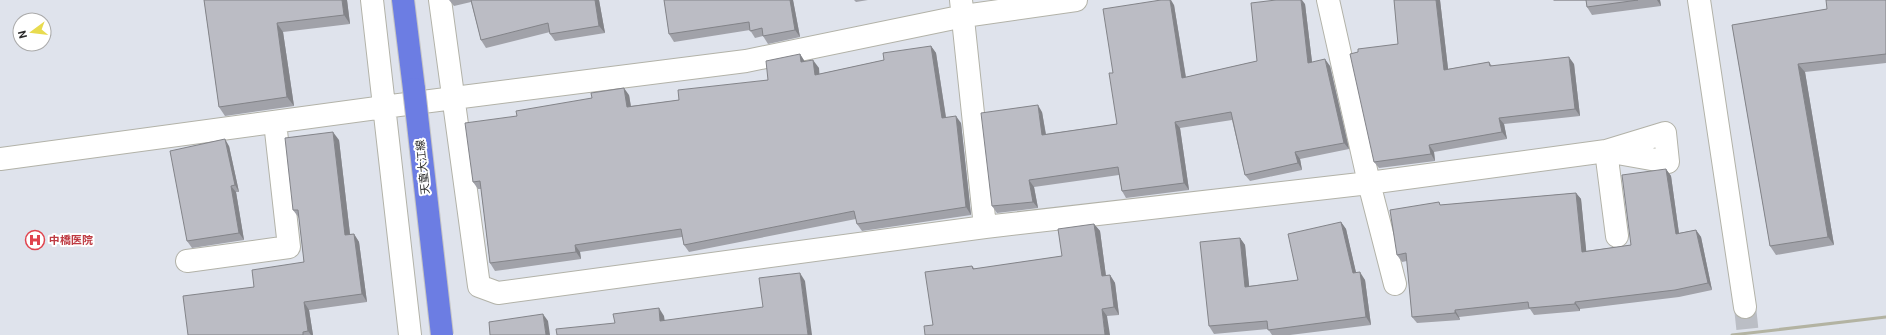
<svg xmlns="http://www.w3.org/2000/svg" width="1886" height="335" viewBox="0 0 1886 335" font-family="Roboto,'Noto Sans JP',sans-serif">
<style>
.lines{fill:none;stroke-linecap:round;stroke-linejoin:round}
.minor-tunnel{stroke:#bbbec5;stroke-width:22;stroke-dasharray:22 11;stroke-linecap:butt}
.minor-casing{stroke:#b2b2a8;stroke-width:24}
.major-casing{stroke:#c4c4c4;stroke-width:24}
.minor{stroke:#fff;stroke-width:22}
.major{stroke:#6c7de3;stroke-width:22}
.rail{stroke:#b3b3a2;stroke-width:3}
.major-bridge-casing{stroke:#c4c4c4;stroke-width:24;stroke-linecap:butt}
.major-bridge{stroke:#6c7de3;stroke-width:22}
.wall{fill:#a1a2a9}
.shaded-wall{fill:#838489}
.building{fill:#bbbcc4;stroke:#838489}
.labels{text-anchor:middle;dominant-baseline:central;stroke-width:4;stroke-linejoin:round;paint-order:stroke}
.street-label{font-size:11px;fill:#2b2b2b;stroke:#fff}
.health-label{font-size:11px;font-weight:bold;fill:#be3a42;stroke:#fff;text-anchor:start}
</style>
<rect width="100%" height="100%" fill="#dfe3ec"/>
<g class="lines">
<path class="minor-tunnel" d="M1745,307l3,28"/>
<defs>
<path id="minor" d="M372,0l38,335
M440,0l39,286 19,7 487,-66 384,-44 237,-32 59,-18 3,29 -62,-11 11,85
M961,0l24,227
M1328,0l41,183 26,101
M1699,0l46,307
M0,159l399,-54 347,-44 218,-45 112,-16
M187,261l102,-14 -14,-125"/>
<path id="major" d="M403,0l11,89"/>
</defs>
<use href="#minor" class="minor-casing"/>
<use href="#major" class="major-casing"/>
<use href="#minor" class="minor"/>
<use href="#major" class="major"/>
<path class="rail" d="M1732,335l154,-18"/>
<defs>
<path id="major-bridge" d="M414,89l28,246"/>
</defs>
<use href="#major-bridge" class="major-bridge-casing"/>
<use href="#major-bridge" class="major-bridge"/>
</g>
<path class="wall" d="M204,0h143l3,24 -67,8 11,74 -69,10 -6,-9z
M449,0h150l6,33 -50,8 -5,-7v-2l-64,16 -5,-8 -10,-38 -17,4z
M664,0h129l7,37 -32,7 -5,-8 -8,2 -5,-8 -76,12 -5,-8z
M854,0h14l-12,2z
M1394,0h46l8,69 41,-7 3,4 82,-2 6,52 -76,8 3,15 -73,13 1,9 -56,7 -5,-6 24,-118z
M1553,0h107l1,6 -69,9 -5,-8 -1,-6h-32z
M1886,0v63l-81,9 29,173 -58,10 -6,-9 -38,-221 95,-16z
M1305,4l7,58 18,4 19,83 -49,10 2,11 -52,11 -5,-6 -13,-55 -52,8 9,62 -63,8 -4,-7 -3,-16 -85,12 4,21 -41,5 -5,-7 50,-94 4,22 71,-10 -4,-51 61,-68 12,72 71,-16z
M931,46l5,7 10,64 15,6 10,92 -109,16 -5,-7 -1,-5 -167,33 -5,-7 -2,-8 -102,15 1,7 -86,12 -5,-8 -9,-74h-3l-5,-7 44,-66 112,-21 2,11 48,-6 89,-20 32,-26 5,8 14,6v6l65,-14z
M339,140l11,94h4l5,8 8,60 -58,8 4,25h-125l66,-48 50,-25 -5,-44 -6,-8z
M229,146l10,46h-3l8,48 -52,8 -5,-7z
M1666,169l5,7 8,57 17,-3 5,7 11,53 -33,7 -99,12v2l-46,4 -4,-6 -71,8 1,3 -43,3 -5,-6 -5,-56 -5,1 -5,-7 44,-50 135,-12 5,6 5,52 45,-6z
M1341,222l5,7 10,44 9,7 6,45 -81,10h-18l-4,-6 -54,5 -5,-8 31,-88 5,7 4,41 49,-6z
M1094,224l6,7 6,45 4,-1 5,8 4,32 -12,1 -174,9 39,-59 3,3 87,-13z"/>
<path class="shaded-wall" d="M342,0h5l3,24 -6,-9z
M595,0h4l6,33 -6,-7z
M790,0h3l7,37 -5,-7z
M1170,0h1l3,5 13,80 -5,-7z
M1301,0h1l3,4 8,66 -5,-7z
M1436,0h4l9,77 -5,-7z
M1657,0h3l1,6z
M277,23l6,9 11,74 -7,-9z
M931,46l5,7 11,72 -5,-7z
M800,54l5,8h-4z
M1569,57l5,7 6,52 -5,-7z
M1325,59l5,7 19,83 -5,-6z
M813,60l6,8 1,14 -5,-7z
M1798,64l7,8 29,173 -6,-8z
M624,88l5,7 3,19 -5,-7z
M1038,105l4,7 5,30 -5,-7z
M956,116l5,7 10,92 -5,-8z
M1499,118l5,6 3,15 -5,-7z
M1175,122l5,6 9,62 -5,-7z
M333,132l6,8 12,103 -6,-8z
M225,139l4,7 10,46 -4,-7z
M1429,145l5,7 1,9 -4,-7z
M1295,152l5,7 2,11 -4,-7z
M1666,169l5,7 9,65 -4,-7z
M1029,180l5,7 4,21 -5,-6z
M231,186l5,6 8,48 -5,-7z
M1576,193l5,6 6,59 -5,-6z
M1341,222l5,7 12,52 -5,-8z
M1094,224l6,7 7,53 -5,-8z
M1696,230l5,7 11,53 -4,-7z
M354,234l5,8 8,60 -5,-8z
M1240,238l5,7 5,49 -5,-7z
M575,245l5,7 1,7 -5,-7z
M1360,272l5,8 6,45 -5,-8z
M800,273l5,8 7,54h-4z
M1110,275l5,8 4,32 -5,-8z
M304,302l5,8 4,25h-2l-3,-4z
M1575,302l5,7v2l-5,-7z
M659,308l5,8 2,13 -6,-8z
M1102,309l5,7 3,19h-5z
M1455,310l4,7 1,3 -5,-7z
M543,314l5,7 2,14h-4z"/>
<path class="building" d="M204,0h138l2,15 -67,8 10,74 -68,10z
M471,0h124l4,26 -49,8 -2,-11 -67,17z
M664,0h126l5,30 -32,6 -1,-8 -12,3 -1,-9 -80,12z
M1161,0h9l12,78 75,-17 -6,-58 25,-3h25l7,63 17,-4 19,84 -49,9 3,11 -53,12 -14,-63 -56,10 9,61 -62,8 -4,-24 -89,13 4,22 -41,4 -11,-93 57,-8 4,30 75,-11 -8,-51h4l-10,-64z
M1394,0h42l8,70 45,-8 1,4 79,-9 6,52 -76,9 3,14 -73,13 2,9 -57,8 -24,-108 8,-2v-3l40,-5z
M1586,0h52l-51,7z
M1826,0h60v54l-88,10 30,173 -58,9 -38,-221 95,-16z
M931,46l11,72 14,-2 10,91 -109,17 -3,-13 -170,34 -3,-16 -106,16 1,7 -86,11 -10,-82 -7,1 -8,-59 52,-7 -1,-5 76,-13 -1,-5 33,-5 3,19 52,-7 -1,-10 90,-10 -2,-19 34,-7 1,8 12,-2 2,15 69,-15 -1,-7z
M333,132l12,103 9,-1 8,60 -58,8 4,29 -5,1v3h-115l-5,-39 71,-9 -2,-17 52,-8 -6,-52h-5l-8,-72z
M225,139l10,46 -4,1 8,47 -52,8 -17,-90z
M1666,169l10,65 20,-4 12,53 -33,7 -100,12v2l-46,4 -1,-6 -73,8v3l-43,4 -6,-64 -9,2 -7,-45 49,-8 1,3 136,-12 6,59 49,-7 -9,-70z
M1341,222l12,51 7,-1 6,45 -98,13 -1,-9 -58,5 -9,-84 40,-4 5,49 53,-7 -10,-46z
M1094,224l8,52 8,-1 4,32 -12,2 3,26h-180l-1,-9 9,-1 -8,-53 47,-6 1,3 89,-13 -4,-27z
M800,273l8,62h-251l-1,-6 59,-6 -2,-9 46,-6 1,13 103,-14 -4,-29z
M543,314l3,21h-56l-1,-13z"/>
<defs>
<symbol id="hospital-ring" viewBox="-11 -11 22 22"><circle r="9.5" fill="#fff" stroke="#e0444e" stroke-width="1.5"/><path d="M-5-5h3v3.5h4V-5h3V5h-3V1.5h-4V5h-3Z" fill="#e0444e"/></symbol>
</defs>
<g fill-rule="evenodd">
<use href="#hospital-ring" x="24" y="229" width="22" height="22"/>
</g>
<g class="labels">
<g class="street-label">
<text transform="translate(423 167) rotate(-96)">天童大江線</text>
</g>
<g class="health-label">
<text x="49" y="240">中橋医院</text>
</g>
</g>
<g transform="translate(32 32) rotate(255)"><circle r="19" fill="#ffffff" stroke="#aaaaaa"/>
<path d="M0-3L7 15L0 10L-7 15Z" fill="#e8db4f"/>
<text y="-6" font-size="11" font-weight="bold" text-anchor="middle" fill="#2b2b2b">N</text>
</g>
</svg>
